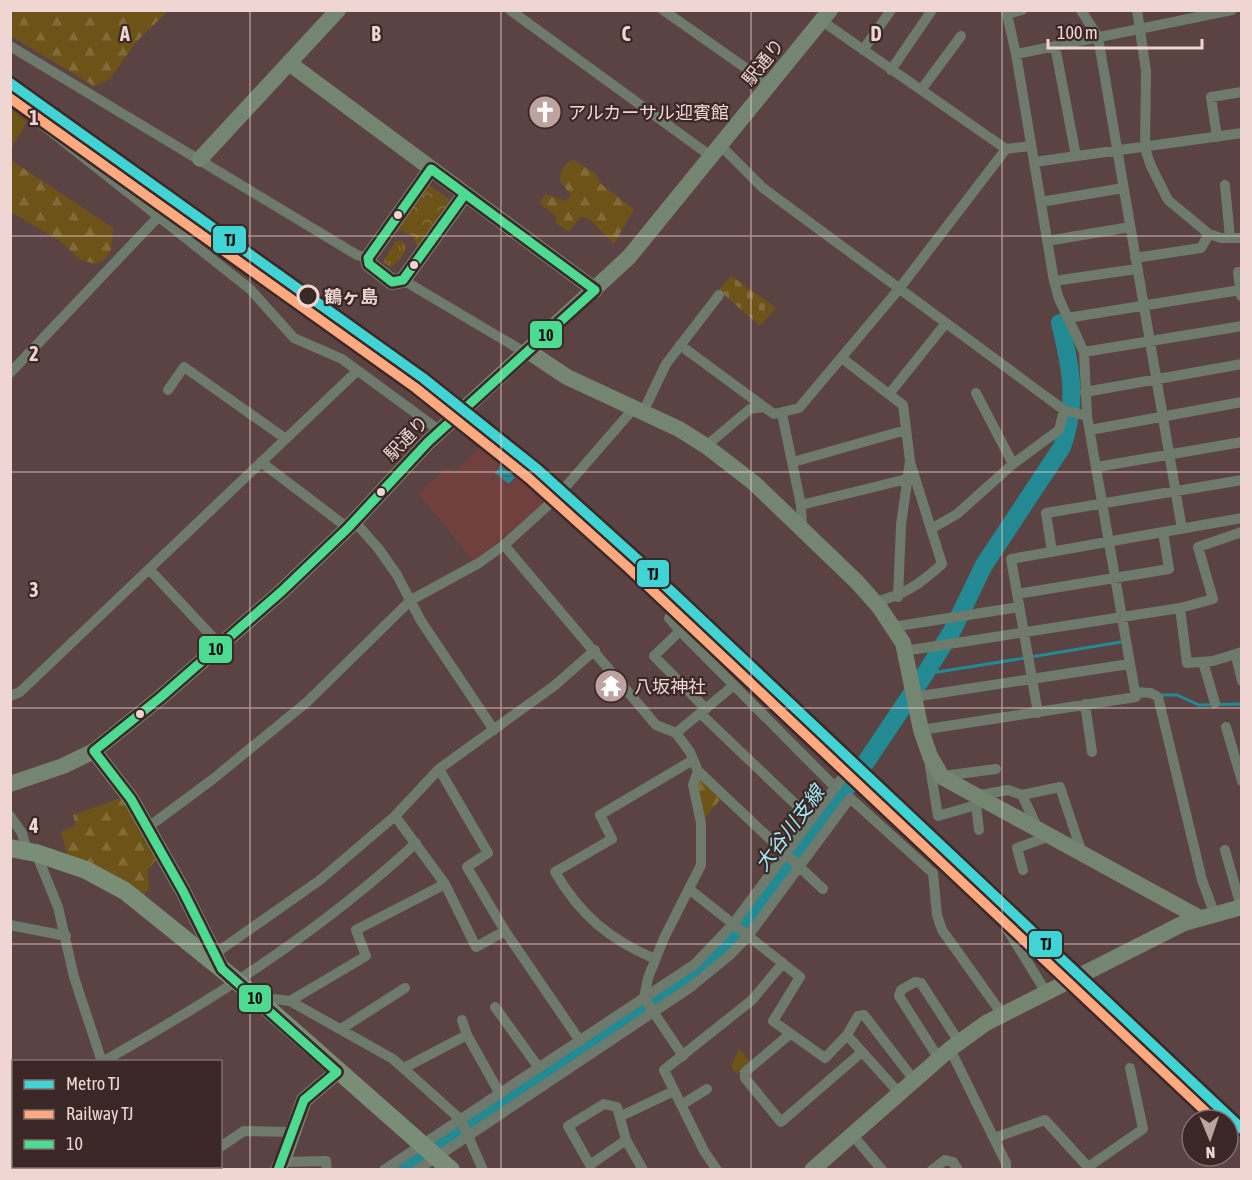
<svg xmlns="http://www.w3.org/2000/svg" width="1252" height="1180" viewBox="0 0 1252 1180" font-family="'Asap Condensed','Noto Sans JP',sans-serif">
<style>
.built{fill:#6f403d}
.grass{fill:url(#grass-tufts)}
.forest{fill:url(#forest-firs)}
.cemetery{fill:url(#cemetery-stones)}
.park{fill:url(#park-crowns)}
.water{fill:url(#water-rules)}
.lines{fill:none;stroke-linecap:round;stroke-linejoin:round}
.stream{stroke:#238993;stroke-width:3}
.river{stroke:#238993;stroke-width:18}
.street{stroke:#6e7a6b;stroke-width:10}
.secondary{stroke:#748572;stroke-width:16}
.primary{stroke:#798d77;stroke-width:18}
.bus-1-casing{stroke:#3b2826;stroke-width:14}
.bus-1{stroke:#4ddb92;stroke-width:9}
.rail-1-casing{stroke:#3b2826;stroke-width:15}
.rail-1{stroke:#ffa980;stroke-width:10}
.metro-1-casing{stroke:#3b2826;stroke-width:15}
.metro-1{stroke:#40d4d4;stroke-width:10}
.grid{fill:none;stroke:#f0d6d3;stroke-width:1.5;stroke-opacity:0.55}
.bus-dot{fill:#f0d6d3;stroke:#3b2826;stroke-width:2}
.stop-dot{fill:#3b2826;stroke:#f0d6d3;stroke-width:3}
.labels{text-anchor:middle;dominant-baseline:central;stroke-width:4.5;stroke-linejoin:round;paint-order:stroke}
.street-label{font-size:18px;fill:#f0d6d3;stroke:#3b2826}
.poi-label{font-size:18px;fill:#f0d6d3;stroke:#3b2826;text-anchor:start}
.stop-label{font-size:18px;font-weight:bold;fill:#f0d6d3;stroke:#3b2826;text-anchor:start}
.water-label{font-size:20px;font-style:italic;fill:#a1edf6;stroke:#3b2826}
.grid-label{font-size:20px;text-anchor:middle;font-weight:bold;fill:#f0d6d3;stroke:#3b2826;stroke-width:4.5;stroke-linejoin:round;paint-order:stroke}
.line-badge{stroke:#3b2826;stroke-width:2}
.pale-badge-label{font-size:16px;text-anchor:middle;font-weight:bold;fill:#111}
</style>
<defs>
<pattern id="grass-tufts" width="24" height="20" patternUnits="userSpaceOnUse" patternTransform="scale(1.5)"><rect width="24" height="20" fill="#6e5318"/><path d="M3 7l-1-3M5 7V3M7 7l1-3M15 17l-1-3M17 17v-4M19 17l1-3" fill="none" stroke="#836b39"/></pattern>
<pattern id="forest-firs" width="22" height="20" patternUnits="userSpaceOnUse" patternTransform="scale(1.5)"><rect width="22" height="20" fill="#6e5318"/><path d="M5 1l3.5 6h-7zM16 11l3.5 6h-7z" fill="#836b39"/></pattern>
<pattern id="cemetery-stones" width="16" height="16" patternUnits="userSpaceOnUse" patternTransform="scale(1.5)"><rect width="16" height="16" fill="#6e5318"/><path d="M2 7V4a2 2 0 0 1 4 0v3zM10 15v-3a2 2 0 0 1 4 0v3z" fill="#836b39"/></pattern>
<pattern id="park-crowns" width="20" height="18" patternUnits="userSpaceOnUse" patternTransform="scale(1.5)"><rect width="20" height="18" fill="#6e5318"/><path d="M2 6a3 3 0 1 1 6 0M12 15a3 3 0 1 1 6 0" fill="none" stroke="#836b39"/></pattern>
<pattern id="water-rules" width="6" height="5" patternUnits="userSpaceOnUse" patternTransform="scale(1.5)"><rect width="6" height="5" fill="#238993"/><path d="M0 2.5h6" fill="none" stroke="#306f76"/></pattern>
</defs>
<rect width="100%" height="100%" fill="#5a4342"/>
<path class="built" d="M481,446l69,53 -76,63 -56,-69 30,-26 6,6z"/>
<path class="grass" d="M400,240l7,5c-2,8 -8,19 -17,22l-7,-5 12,-20z"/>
<path class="forest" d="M10,11l1,-1 157,1 -31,30 -27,38 -16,7 -83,-50z
M11,109l16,13 -16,26z
M11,160l102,68c-2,18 2,27 -17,36l-15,-4 -21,-19 -49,-29z
M574,160l22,14 5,10 33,25 -20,35 -26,-26 -8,-1 -11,15 -13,-9v-7l-17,-13 7,-9 20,7 5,-6 -11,-14 1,-9 7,-10z
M698,778l24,19 -16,20 -4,-2 -6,-33z
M124,797l34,60 -10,13 1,19 -6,6 -75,-38 -7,-25 15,-7 -3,-10z"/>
<path class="cemetery" d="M731,276l45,32 -16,18 -41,-36z"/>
<path class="park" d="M428,184l25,18 -35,48 -5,-14 -13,-5 -7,2z
M739,1049l12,13 -14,12 -6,-7z"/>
<path class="water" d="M501,465l15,11 -7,8 -14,-11z"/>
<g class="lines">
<path class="stream" d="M1031,657l90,-15
M925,674l100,-16
M1163,695h14l22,10 43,-1"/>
<path class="river" d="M403,1170l291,-195 43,-40 131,-176 57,-85 27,-43 32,-66 78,-118c16,-44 9,-81 -2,-124"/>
<path class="street" d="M510,10l202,147
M663,10l107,75
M1006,10l10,44 38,227 5,18 25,53 3,64 48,276
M1081,10l17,27 84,492
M1137,10l9,61 -1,78 6,17 17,34 41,34 12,4h21
M1007,14l15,-4
M822,21l184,128 25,-3
M10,46l347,209 11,3
M1055,46l21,110
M863,50l28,-40
M1016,54l216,-44
M891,70l41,-60
M921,90l40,-54
M10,99l240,190 44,49 48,21 98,72
M1217,137l-6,-40 31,-5
M721,146l42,42 301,222 23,6
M1034,162l208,-29
M1225,185l5,53
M1041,202l82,-14
M1047,241l83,-14
M1135,258l66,-10 8,-14
M403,280l123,73
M1054,281l82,-12
M1241,296l-3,-24h4
M1067,318l173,-28
M680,345l84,62
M1084,352l158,-26
M843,359l60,46 7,56 -9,64 -3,72
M10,373l149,-157
M168,390l16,-23 102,72
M1085,392l157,-28
M890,393l56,-70
M976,393l37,71
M643,412l23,-48 53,-69
M782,414l19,91 1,22
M1090,430l152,-28
M706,446l44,-37 14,-2 10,7 25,-6 100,-119 107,-140
M261,462l87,66
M793,462l113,-32
M1097,467l145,-25
M801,505l106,-26
M354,521l24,27 19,27 24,46 73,109
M931,529l26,-15 56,-50 46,-34 5,-20
M504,545l152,180 20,8 14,19 8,19 -5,14 8,38v42l-37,73 -16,40 -4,20 39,58
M1052,552l-6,-39 196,-33
M149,569l71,76
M647,582l29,30 -7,6 11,13
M1017,594l152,-25 -6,-37
M875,602c29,-7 45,-18 67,-38l-31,-99
M1180,608l33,-9 -15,-52 44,-15
M892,627l127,-20
M904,651l276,-43 7,55 26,-2 29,-9
M1236,656l6,25
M1203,662l12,41
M10,696l10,-4 337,-321
M914,697l215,-33
M1085,704l7,48
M706,709l-52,-53 26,-25 155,156
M1038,713l-27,-154 231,-41
M701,714l110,105
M1226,727l16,54
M921,730l215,-33 -1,-5 16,1 7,4 44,183 13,35
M676,733l57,-47
M929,761l9,55 38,-11
M439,769l49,84 -21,14 38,64 75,110
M698,771l125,118
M943,776l53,-7
M1022,795l16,34
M10,816l12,17 5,18
M395,816l50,68 31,63 29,-16
M147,828l66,-49 94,-77 104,-102 68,-37 25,-18 51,-46 79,-91
M979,830l-4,-34 33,-6 14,5 38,-8 22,66
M1225,850l16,57
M36,853l22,54 16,70 28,85
M1023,870l-6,-22 33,-12
M689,889l111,88 -27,44 52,37 22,-23 11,-19 6,-1 50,65
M10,925l56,11
M1007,929l39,63
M216,953l104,-73 75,-64 44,-47 115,-83 41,-36
M655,959c-46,-20 -74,-43 -100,-87l57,-33 -12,-24 93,-55
M257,997l33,4 103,58 68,61 22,50
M290,1001l76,-45 -10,-26 89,-46
M495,1007l44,61
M462,1020l5,15 33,59
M341,1029l64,-41
M790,1034l-45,38v6l36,44 81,-70
M847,1035l52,58
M950,1049l56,114v7
M939,1059l-40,-63 2,-6 14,-8 6,1 38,59
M102,1062c112,-63 219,-131 314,-219
M404,1068l63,-33
M10,1100h4
M681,1105l26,-16
M621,1116l53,-25
M851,1133l31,37
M994,1138l51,-18 43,47 55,-38 -13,-61
M626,1140l-36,25 -22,-39 36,-22 13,3 9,33 17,30
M220,1147l24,-16 49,1
M282,1162l44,-1 1,9
M135,1166l2,4
M384,1170l311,-206 38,-40 112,-150
M417,1170l274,-183 39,-32 18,-19 102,-138 83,75 4,42 5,15 60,84
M717,1170l-13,-19 -40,-81 88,-70 31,-37
M932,1170l13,-10 8,2 5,8"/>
<path class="secondary" d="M289,63l306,227
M200,159l138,-149
M431,169l-63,89 1,6 23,18 11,-2 62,-86
M528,351l39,26 112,52 27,17 48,37 103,99 23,26 23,35 18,87 9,26 12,21 258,141
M94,751l37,48 52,92 39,78
M10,784l53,-18 31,-15 67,-54 121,-106 66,-63 80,-86 201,-185 201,-247
M278,1170l6,-12 20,-58 33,-28
M812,1170l138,-121 36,-26 198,-100 58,-16"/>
<path class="primary" d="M10,848l26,5 50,17 39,21 113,91 213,188"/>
<defs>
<path id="bus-1" d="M431,169l34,25 -62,86 -11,2 -23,-18 -1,-6z
M278,1170l26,-70 33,-28 -115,-103 -39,-78 -52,-92 -37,-48 67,-54 121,-106 66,-63 80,-86 167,-152 -130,-96"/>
</defs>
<use href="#bus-1" class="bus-1-casing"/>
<use href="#bus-1" class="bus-1"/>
<defs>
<path id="rail-1" d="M10,98l406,290 113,90 101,91 585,551"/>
</defs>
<use href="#rail-1" class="rail-1-casing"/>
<use href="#rail-1" class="rail-1"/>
<defs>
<path id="metro-1" d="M10,83l413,295 114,91 101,91 604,569"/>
</defs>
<use href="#metro-1" class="metro-1-casing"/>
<use href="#metro-1" class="metro-1"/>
</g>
<path class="grid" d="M250,10v1160M501,10v1160M751,10v1160M1002,10v1160M10,236h1232M10,472h1232M10,708h1232M10,944h1232"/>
<defs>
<symbol id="church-disc" viewBox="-11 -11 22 22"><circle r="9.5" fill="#bca3a0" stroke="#3b2826"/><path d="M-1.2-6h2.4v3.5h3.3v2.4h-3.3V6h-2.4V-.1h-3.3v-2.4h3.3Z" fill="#fff"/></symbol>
<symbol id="temple-disc" viewBox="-11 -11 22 22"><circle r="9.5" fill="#bca3a0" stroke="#3b2826"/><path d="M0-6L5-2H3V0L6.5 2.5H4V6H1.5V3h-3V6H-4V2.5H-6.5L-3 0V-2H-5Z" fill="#fff"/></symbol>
</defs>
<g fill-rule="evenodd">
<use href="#church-disc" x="526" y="93" width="38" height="38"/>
<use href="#temple-disc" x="592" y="667" width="38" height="38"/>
</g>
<g class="bus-dot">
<circle cx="398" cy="215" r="5"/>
<circle cx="414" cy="265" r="5"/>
<circle cx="381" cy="492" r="5"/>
<circle cx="140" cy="714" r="5"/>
</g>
<circle class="stop-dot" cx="308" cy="296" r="10"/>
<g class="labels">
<g class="street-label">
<text transform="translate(763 62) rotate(-51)">駅通り</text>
<text transform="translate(406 438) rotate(-46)">駅通り</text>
</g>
<g class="poi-label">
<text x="568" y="112">アルカーサル迎賓館</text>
<text x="634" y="686">八坂神社</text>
</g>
<g class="stop-label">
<text x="324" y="296">鶴ヶ島</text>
</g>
<g class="water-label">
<text transform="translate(789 828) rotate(-53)">大谷川支線</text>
</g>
</g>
<g class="grid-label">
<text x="125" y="41">A</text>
<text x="376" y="41">B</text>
<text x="626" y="41">C</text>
<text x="876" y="41">D</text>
<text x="34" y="125">1</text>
<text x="34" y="361">2</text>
<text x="34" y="597">3</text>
<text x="34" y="833">4</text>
</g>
<g class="line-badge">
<rect x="212" y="225" width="35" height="29" rx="6" fill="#40d4d4"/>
<rect x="529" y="320" width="34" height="29" rx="6" fill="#4ddb92"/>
<rect x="636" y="559" width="34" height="29" rx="6" fill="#40d4d4"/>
<rect x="198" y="635" width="35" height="29" rx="6" fill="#4ddb92"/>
<rect x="1028" y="930" width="35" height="28" rx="6" fill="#40d4d4"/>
<rect x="238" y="984" width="34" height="29" rx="6" fill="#4ddb92"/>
</g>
<g class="pale-badge-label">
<text x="230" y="246">TJ</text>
<text x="546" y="341">10</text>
<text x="653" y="580">TJ</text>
<text x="216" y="655">10</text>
<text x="1046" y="950">TJ</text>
<text x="255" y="1004">10</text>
</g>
<rect width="1252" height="1180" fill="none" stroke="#f0d6d3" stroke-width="24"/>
<rect x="12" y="1060" width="210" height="108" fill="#3b2826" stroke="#836e6b" stroke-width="1.5"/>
<rect x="24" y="1080" width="30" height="9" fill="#40d4d4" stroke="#836e6b" stroke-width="1.5"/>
<text x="66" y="1090" font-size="18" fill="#f0d6d3">Metro TJ</text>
<rect x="24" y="1110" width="30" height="9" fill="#ffa980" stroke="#836e6b" stroke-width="1.5"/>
<text x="66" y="1120" font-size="18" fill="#f0d6d3">Railway TJ</text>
<rect x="24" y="1140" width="30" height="9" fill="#4ddb92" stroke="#836e6b" stroke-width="1.5"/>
<text x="66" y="1150" font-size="18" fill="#f0d6d3">10</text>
<g transform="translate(1210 1138) rotate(178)"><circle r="28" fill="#3b2826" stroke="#836e6b" stroke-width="1.5"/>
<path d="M0-4.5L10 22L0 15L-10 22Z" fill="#bca3a0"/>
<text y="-9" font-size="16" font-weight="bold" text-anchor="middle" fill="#f0d6d3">N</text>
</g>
<path d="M1048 39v9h154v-9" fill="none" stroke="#f0d6d3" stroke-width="3"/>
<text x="1057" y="39" font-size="18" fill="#f0d6d3" stroke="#3b2826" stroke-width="4.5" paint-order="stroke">100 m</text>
</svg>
